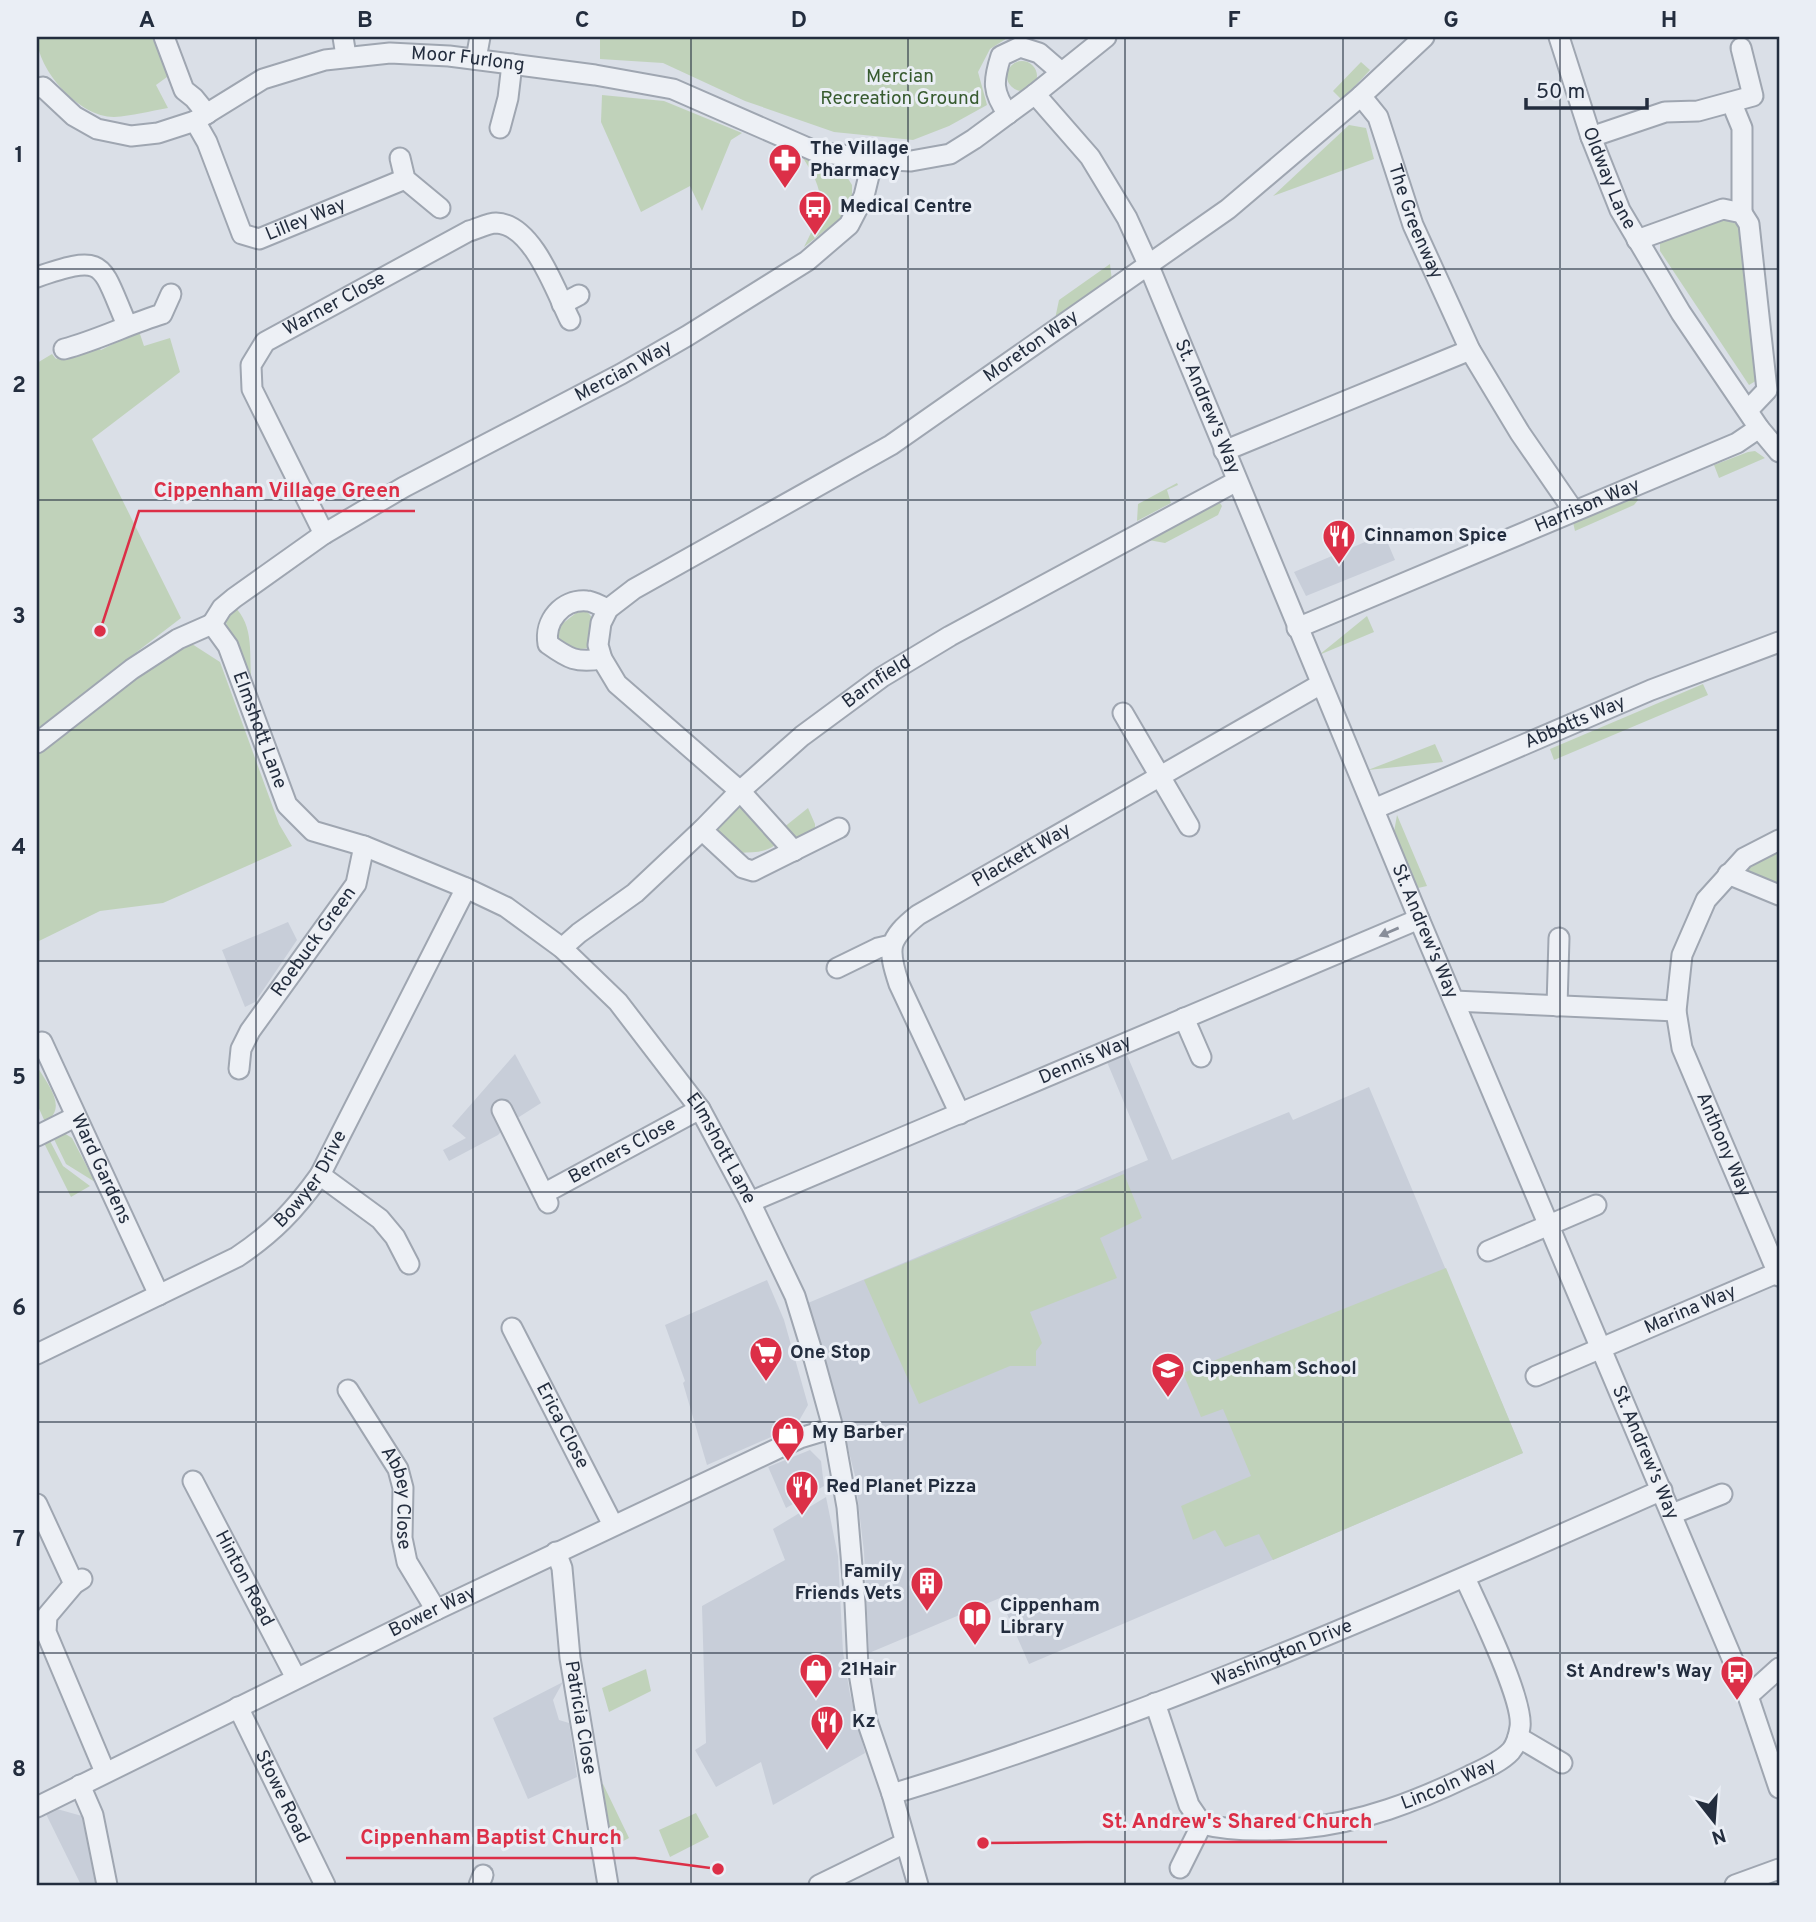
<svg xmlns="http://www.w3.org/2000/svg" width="1816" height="1922" viewBox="0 0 1816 1922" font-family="Overpass,sans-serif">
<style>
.built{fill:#c8ced9}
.green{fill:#c0d2ba}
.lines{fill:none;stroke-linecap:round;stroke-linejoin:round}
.minor-casing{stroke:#9fa6b1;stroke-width:23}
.minor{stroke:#edf0f5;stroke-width:19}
.oneway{fill:#888e9a}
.grid{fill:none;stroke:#232d3e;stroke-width:2;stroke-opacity:0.55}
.labels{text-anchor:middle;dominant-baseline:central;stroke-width:6;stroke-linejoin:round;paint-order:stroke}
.street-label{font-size:19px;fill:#232d3e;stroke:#eaeef5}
.park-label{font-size:19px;fill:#375b2f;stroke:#eaeef5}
.poi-label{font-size:19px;font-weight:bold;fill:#232d3e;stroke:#eaeef5;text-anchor:start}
.leader{fill:none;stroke:#dc2f47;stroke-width:2.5}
.callout-dot{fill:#dc2f47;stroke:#eaeef5;stroke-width:2.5}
.callout-label{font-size:21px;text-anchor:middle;font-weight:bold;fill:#dc2f47;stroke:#eaeef5;stroke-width:6;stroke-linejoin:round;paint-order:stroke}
.neatline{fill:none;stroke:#232d3e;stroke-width:2.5}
.grid-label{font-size:23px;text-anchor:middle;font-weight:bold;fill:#232d3e}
</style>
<rect width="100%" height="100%" fill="#dadfe7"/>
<path class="built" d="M1384,534l11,26 -89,36 -12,-24z
M288,922l9,18 -42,62 -10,5 -23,-57z
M1128,1049l-1,6 45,105 117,-48 4,8 76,-33 154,366 -494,211 -29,-66 -131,55 -5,-101 -9,-76 -32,-127 -15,-46 340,-143 -41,-98 -6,-1z
M515,1054l26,49 -33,21 -10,11 -49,26 -6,-11 23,-12 -14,-12z
M767,1280l17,40 24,85 -12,21 -89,39 -24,-82 2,-2 -20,-56z
M810,1450l11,11 3,25 -38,22 -20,-46 2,5z
M826,1497l12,59 5,96 7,42 15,59 -92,52 -12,-43 -45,25 -21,-37 11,-7 -4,-137 83,-46 -12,-31z
M563,1682l-10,18 6,20 10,3 8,54 -49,22 -35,-81z
M57,1809l25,7 11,35 6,34h-18l-35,-71z"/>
<path class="green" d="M37,37h115l16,36 -1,4 -11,8 12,23c-18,3 -36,8 -54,9 -35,0 -77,-47 -77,-80z
M600,37h409l-19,12 -12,23 9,33 -38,21 -36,14 -79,-8 -89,-31 -82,-38 -63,-4z
M1007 76a15 15 0 1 1 30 0a15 15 0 1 1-30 0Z
M1361,62l9,8 -28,30 -9,-9z
M602,95l62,6 78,32 -11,7 -29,71 -12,-25 -49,26 -40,-90z
M1349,125l17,3 8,31 -101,37z
M801,155l43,17 8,13v13l-11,20 -37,29c21,-41 23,-53 -3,-92z
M1725,220l12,4 4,15 18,140 -10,6 -89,-134v-9z
M1110,264l2,17 -57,38 4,-19z
M139,331l5,15 26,-8 10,34 -88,67 89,179 -60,46 12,13 50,-32 9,-1 28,18 59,162 13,22 -129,57 -63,8 -63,31v-579l15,-9 4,5 23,-16 19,4 3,3z
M1755,451l10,7 -46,20 -5,-13 34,-13z
M1177,483l1,2 -11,5 4,13 -34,18 1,-17z
M1634,492l4,8 -4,5 -59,26 -3,-13z
M1218,500l4,6 -4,9 -53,28 -22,-4z
M233,605c23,22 15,50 19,80l-26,-62 2,-14z
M586,610l8,10 -6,28 -13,2 -17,-8 -1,-14 19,-15z
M1367,616l7,16 -55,23z
M1703,684l5,11 -154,65 -4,-11z
M1435,744l8,18 -75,8z
M741,803l34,42c-10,8 -22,7 -35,8l-25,-23z
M808,808l7,16v5l-15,10 -7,-1 -10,-10z
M1397,815l30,71 -9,2 -24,-56z
M1779,846v44l-34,-13 -2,-8z
M37,1066c10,18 32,42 8,56l-8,-18z
M64,1133l8,5 23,44 -29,-18 -14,-29z
M49,1139l14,27 27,20 -19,11 -28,-56z
M1124,1174l18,44 -42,20 17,40 -87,34 12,31 -6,8v15h-26l-91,38 -55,-124z
M1446,1268l77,185 -250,107 -14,-26 -34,13 -10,-17 -22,10 -12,-34 70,-30 -28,-67 -22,8 -18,-44z
M646,1669l5,22 -42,21 -7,-24z
M603,1784l26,54 -17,9 -12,-62z
M696,1813l13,24 -39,20 -11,-27z"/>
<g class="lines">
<defs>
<g id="minor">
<path d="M164,37l20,53 10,8 13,16"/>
<path d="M343,37l3,19"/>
<path id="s1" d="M1559,37l32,100 29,73 61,103 78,115 20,24"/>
<path d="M476,59l4,-22"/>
<path id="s2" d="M37,88l6,-1 31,29 23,13 34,7 27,-3 37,-12 68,-42 62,-19 65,-7 59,3 146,19 78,14 144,63 56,7 38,2 39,-7 24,-15 61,-45 71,-57"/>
<path id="s3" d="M1035,94l55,63 37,61 21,46 271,655 329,777 31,92"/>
<path id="s4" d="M1361,96l17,21 35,108 57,125 50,83 53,77"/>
<path d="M1735,111l7,17v85"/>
<path d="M1008,114c-16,-22 -15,-33 -7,-58l19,-9 19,6 22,19"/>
<path id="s5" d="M195,121l12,21 35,92 17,5 146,-60"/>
<path d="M500,128l8,-30 4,-34"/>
<path d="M1591,137l74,-25 33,-1 55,-15 -12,-48"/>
<path d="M400,158l5,21 35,29"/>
<path d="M1637,240l86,-31 19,4 7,11 18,166 -19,20"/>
<path d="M37,277c70,-24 63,-14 90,48"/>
<path d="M562,304l17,-9"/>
<path d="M64,349c34,-9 65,-25 98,-35l9,-20"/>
<path d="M1224,451l246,-101"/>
<path id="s6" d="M324,534l-72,-145 -1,-24 14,-23 204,-111c8,-2 19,-8 27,-8 37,1 60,69 74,97"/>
<path id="s7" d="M212,624l16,22 59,159 26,26 51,15 102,42 40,19 56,41 56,54 82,107 50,93 45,94 16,52 22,80 14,79 8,96 3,64 9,54 25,73 26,91"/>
<path id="s8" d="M212,624l10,-16 12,-10 90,-64 80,-47 217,-113 66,-38 120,-75 42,-36 15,-29 9,-37"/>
<path id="s9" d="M1297,628l440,-185 22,-15"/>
<path d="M602,659c-26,4 -33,0 -54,-15 -4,-23 14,-45 39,-43 6,0 15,6 21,8"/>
<path d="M1123,713l66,113"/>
<path d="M37,743l95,-74 46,-30 34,-15"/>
<path id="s10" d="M1374,809l277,-119 128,-48"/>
<path d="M702,830l41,38 10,3 86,-43"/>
<path id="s11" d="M1779,840l-35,18 -38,42 -24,55 -6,56 6,37 97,228"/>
<path id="s12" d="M794,851l-54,-60 -123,-107 -15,-25 -4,-14 3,-22 7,-14 26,-20 257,-144 337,-236 133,-113 63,-59"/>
<path d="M1728,874l51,21"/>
<path id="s13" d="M562,948l17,-15 56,-40 67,-63 38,-39 62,-55 80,-59 68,-41 287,-155"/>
<path d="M837,968l41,-20 13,-3"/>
<path d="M1454,1001l222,10"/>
<path d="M1557,1006l2,-68"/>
<path d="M1184,1018l17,39"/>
<path id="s14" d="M42,1042l117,253"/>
<path id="s15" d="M239,1069l2,-20 9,-18 106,-147 8,-38"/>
<path d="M502,1110l46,93"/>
<path id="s16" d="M960,1114l-61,-130c-12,-36 -11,-45 19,-69l403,-231"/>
<path d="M37,1136l38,-19"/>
<path d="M320,1175l60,44 15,18 14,27"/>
<path id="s17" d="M545,1193l155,-84"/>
<path id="s18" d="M750,1202l669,-283"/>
<path d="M1488,1251l108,-46"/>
<path id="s19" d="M512,1328l101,197"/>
<path id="s20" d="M37,1354l200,-97c36,-24 58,-47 83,-82l146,-287"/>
<path id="s21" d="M1536,1376l243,-104"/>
<path id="s22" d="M348,1390l50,79 5,19 -1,50 5,24 29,48"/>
<path id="s23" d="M193,1481l103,197"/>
<path d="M37,1504l37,80"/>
<path d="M1672,1514l50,-20"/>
<path id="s24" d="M556,1552l6,16 8,90 38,227"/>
<path d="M82,1579l-8,5 -27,32 -1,16 59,140"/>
<path d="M1748,1696l31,-28"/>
<path id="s25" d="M1155,1703l34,102 13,19c32,8 67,7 100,4 59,-5 115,-27 167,-52 13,-6 32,-14 42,-25 5,-6 8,-17 9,-24 4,-27 -42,-120 -55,-149"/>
<path id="s26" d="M238,1707l87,178"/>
<path d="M1518,1737l44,26"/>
<path d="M80,1785l13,30 14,70"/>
<path id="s27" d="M892,1794c264,-80 518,-192 770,-304"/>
<path id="s28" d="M37,1807l399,-197 364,-172 33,-10"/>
<path d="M1180,1868l22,-44"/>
<path d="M479,1885l4,-10"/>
<path d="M819,1885l86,-42"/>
<path d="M1735,1885l44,-16"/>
</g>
</defs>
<use href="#minor" class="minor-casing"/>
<use href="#minor" class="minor"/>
</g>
<defs><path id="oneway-solid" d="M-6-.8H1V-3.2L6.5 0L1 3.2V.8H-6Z" transform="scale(1.75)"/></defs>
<use class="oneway" href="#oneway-solid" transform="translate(1389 932) rotate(157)"/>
<path class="grid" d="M256,37v1848M473,37v1848M691,37v1848M908,37v1848M1125,37v1848M1343,37v1848M1560,37v1848M37,269h1742M37,500h1742M37,730h1742M37,961h1742M37,1192h1742M37,1422h1742M37,1653h1742"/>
<defs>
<symbol id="pharmacy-pin" viewBox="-11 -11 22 30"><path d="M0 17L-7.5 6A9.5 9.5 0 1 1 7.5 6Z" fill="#dc2f47" stroke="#eaeef5"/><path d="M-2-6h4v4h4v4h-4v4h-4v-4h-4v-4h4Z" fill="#fff"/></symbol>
<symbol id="bus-pin" viewBox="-11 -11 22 30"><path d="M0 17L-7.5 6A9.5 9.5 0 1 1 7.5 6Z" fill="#dc2f47" stroke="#eaeef5"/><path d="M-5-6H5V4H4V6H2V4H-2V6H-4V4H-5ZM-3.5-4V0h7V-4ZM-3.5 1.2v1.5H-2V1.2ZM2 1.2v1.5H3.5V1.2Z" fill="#fff"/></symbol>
<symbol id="restaurant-pin" viewBox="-11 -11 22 30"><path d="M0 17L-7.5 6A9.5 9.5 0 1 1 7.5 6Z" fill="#dc2f47" stroke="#eaeef5"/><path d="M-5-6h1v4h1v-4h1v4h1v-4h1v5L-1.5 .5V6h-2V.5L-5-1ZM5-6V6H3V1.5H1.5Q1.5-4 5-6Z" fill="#fff"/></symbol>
<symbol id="supermarket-pin" viewBox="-11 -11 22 30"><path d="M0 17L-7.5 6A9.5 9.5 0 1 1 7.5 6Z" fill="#dc2f47" stroke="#eaeef5"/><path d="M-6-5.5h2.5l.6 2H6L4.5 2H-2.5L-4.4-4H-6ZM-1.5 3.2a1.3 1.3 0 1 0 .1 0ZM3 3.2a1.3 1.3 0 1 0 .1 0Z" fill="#fff"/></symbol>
<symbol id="school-pin" viewBox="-11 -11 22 30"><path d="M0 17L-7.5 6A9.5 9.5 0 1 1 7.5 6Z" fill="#dc2f47" stroke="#eaeef5"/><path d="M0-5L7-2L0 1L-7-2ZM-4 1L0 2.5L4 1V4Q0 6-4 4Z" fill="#fff"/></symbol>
<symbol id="shop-pin" viewBox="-11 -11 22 30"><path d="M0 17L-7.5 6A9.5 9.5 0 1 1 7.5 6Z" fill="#dc2f47" stroke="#eaeef5"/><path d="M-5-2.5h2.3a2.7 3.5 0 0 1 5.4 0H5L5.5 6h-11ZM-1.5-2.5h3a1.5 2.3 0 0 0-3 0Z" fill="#fff"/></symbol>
<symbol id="building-pin" viewBox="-11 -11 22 30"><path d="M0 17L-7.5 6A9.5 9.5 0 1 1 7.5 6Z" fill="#dc2f47" stroke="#eaeef5"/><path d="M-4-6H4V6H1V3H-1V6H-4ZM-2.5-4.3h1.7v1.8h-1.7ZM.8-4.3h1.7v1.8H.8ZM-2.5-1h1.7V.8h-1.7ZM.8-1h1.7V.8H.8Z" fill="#fff"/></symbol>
<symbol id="library-pin" viewBox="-11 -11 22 30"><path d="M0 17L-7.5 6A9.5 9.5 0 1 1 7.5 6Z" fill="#dc2f47" stroke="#eaeef5"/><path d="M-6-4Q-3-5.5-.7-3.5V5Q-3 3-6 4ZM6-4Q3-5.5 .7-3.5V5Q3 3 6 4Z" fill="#fff"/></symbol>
</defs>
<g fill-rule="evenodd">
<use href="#pharmacy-pin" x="766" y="141" width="38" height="52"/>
<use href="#bus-pin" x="796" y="188" width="38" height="52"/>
<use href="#restaurant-pin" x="1320" y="517" width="38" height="52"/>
<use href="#supermarket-pin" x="747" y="1334" width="38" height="52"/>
<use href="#school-pin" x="1149" y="1350" width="38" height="52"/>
<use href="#shop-pin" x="769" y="1414" width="38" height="52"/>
<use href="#restaurant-pin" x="783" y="1468" width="38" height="52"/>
<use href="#building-pin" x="908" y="1564" width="38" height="52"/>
<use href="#library-pin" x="956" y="1598" width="38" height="52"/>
<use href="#shop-pin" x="797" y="1651" width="38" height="52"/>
<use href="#bus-pin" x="1718" y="1653" width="38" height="52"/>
<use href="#restaurant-pin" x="808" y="1703" width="38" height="52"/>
</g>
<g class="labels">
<g class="street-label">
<text stroke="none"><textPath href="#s2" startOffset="464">Moor Furlong</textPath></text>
<text stroke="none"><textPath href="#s1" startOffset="150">Oldway Lane</textPath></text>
<text stroke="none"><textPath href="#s5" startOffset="191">Lilley Way</textPath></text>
<text stroke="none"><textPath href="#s4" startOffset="138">The Greenway</textPath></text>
<text stroke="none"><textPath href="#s6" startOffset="292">Warner Close</textPath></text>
<text stroke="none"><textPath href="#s12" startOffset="824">Moreton Way</textPath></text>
<text stroke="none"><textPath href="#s8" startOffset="486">Mercian Way</textPath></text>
<text stroke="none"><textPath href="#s3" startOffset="360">St. Andrew's Way</textPath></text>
<text stroke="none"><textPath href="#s9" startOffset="315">Harrison Way</textPath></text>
<text stroke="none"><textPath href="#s13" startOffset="413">Barnfield</textPath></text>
<text stroke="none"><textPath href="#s10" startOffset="219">Abbotts Way</textPath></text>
<text stroke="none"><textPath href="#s7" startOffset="117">Elmshott Lane</textPath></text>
<text stroke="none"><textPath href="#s16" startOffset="343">Plackett Way</textPath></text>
<text stroke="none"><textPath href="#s3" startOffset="928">St. Andrew's Way</textPath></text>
<text stroke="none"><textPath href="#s15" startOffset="150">Roebuck Green</textPath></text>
<text stroke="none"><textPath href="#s18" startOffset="364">Dennis Way</textPath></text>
<text stroke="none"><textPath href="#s11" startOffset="355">Anthony Way</textPath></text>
<text stroke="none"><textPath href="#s7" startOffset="768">Elmshott Lane</textPath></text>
<text stroke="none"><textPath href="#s17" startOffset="88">Berners Close</textPath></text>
<text stroke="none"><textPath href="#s14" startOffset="140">Ward Gardens</textPath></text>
<text stroke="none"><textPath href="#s20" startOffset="331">Bowyer Drive</textPath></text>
<text stroke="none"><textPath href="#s21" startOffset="168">Marina Way</textPath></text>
<text stroke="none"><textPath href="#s19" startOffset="110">Erica Close</textPath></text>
<text stroke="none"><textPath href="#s3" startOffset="1494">St. Andrew's Way</textPath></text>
<text stroke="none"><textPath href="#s22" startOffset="122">Abbey Close</textPath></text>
<text stroke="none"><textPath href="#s23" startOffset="110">Hinton Road</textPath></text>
<text stroke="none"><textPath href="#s28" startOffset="441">Bower Way</textPath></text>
<text stroke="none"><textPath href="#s27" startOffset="415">Washington Drive</textPath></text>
<text stroke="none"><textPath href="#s24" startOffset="168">Patricia Close</textPath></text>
<text stroke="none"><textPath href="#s25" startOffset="385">Lincoln Way</textPath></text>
<text stroke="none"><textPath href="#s26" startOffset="100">Stowe Road</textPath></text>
</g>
<g class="park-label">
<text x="900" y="77">Mercian<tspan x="900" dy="22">Recreation Ground</tspan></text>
</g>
<g class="poi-label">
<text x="810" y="149">The Village<tspan x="810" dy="22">Pharmacy</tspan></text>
<text x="840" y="207">Medical Centre</text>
<text x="1364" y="536">Cinnamon Spice</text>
<text x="790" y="1353">One Stop</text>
<text x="1192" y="1369">Cippenham School</text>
<text x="812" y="1433">My Barber</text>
<text x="826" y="1487">Red Planet Pizza</text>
<text x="902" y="1572" text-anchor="end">Family<tspan x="902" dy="22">Friends Vets</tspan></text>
<text x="1000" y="1606">Cippenham<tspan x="1000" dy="22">Library</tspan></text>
<text x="840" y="1670">21Hair</text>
<text x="1712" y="1672" text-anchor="end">St Andrew's Way</text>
<text x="852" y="1722">Kz</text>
</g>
</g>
<path class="leader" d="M100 631L139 511H415M983 1843L1087 1842H1387M718 1869L635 1858H346"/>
<g class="callout-dot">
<circle cx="100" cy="631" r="7"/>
<circle cx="983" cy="1843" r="7"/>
<circle cx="718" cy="1869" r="7"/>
</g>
<g class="callout-label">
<text x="277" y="497">Cippenham Village Green</text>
<text x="1237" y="1828">St. Andrew's Shared Church</text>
<text x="491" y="1844">Cippenham Baptist Church</text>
</g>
<rect width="1816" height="1922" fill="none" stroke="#eaeef5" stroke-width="77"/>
<g transform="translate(1714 1821) rotate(163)" stroke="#eaeef5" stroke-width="5" paint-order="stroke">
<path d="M0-5L12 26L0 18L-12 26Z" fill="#232d3e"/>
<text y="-10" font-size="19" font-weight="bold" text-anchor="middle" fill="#232d3e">N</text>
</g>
<path d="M1526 98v10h121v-10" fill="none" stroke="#232d3e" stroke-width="3.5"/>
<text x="1536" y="98" font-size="21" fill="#232d3e" stroke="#eaeef5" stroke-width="5" paint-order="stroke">50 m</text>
<rect x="38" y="38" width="1740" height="1846" class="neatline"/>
<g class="grid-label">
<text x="147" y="27">A</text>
<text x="365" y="27">B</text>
<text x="582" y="27">C</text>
<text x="799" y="27">D</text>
<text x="1017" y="27">E</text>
<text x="1234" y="27">F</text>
<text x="1451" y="27">G</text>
<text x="1669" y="27">H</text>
<text x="19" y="162">1</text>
<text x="19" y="392">2</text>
<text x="19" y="623">3</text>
<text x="19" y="854">4</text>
<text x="19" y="1084">5</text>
<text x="19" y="1315">6</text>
<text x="19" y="1546">7</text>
<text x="19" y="1776">8</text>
</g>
</svg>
